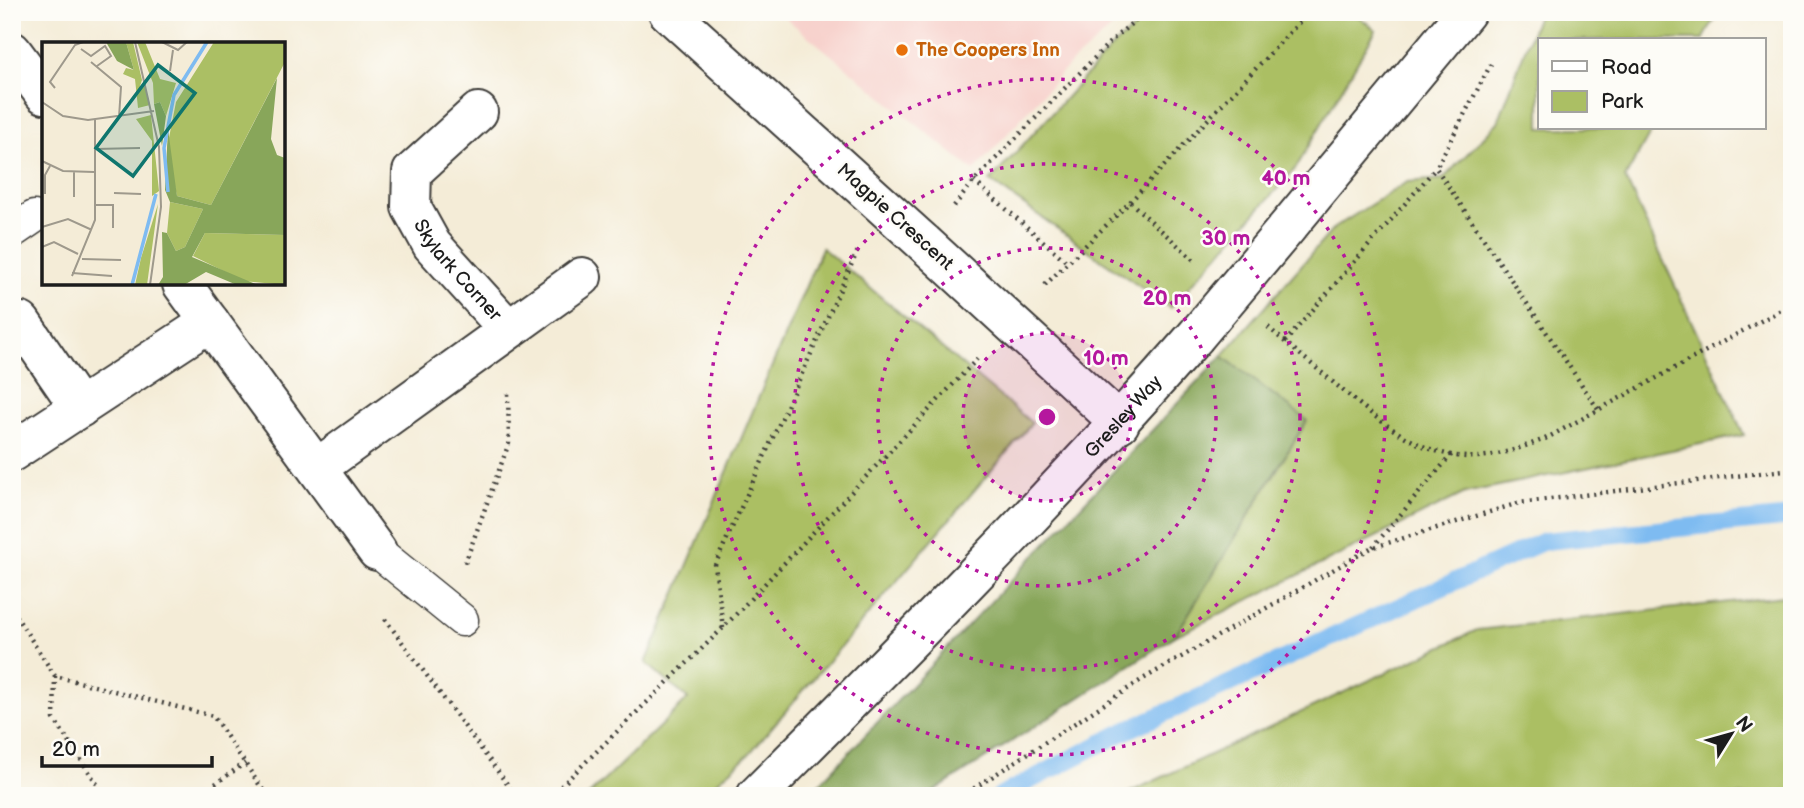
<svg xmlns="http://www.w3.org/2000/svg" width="1804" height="808" viewBox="0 0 1804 808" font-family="'Balsamiq Sans',sans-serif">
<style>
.built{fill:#f7d0cb}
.green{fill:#abbf64;stroke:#646e40;stroke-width:2}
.forest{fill:#88a65a;stroke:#52613b;stroke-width:2}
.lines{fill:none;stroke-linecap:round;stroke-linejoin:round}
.stream{stroke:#7ebbf1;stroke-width:18}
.lane-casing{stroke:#3c3b38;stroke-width:35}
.street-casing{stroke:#3c3b38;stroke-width:42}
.secondary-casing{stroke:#3c3b38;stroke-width:42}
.path{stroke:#3c3b38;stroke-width:4.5;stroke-dasharray:2 5;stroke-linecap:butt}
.lane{stroke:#fff;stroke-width:32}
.street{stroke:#fff;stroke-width:38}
.secondary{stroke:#fff;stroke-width:38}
.street-bridge-casing{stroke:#3c3b38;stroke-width:42;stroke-linecap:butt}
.secondary-bridge-casing{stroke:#3c3b38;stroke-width:42;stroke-linecap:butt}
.street-bridge{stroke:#fff;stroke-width:38}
.secondary-bridge{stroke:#fff;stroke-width:38}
.ring{fill:none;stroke:#b5179e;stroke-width:3.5;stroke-dasharray:3.5 7}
.food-dot{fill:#e8710a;stroke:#fdfcf7;stroke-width:2.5}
.labels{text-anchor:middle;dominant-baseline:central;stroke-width:5;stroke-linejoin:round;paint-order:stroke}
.food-label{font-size:19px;font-weight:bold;fill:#c56008;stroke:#fdfcf7;text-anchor:start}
.street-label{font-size:19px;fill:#1c1c1c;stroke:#fdfcf7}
.inset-river{fill:none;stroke:#7ebbf1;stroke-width:3.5}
.inset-road{fill:none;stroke:#9e998c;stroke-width:2}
.view{fill:#0f766e;fill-opacity:0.15;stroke:#0f766e;stroke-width:3.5}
.inset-edge{fill:none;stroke:#1c1c1c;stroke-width:3.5}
.centre{fill:#b5179e;stroke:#fdfcf7;stroke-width:3.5}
.ring-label{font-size:21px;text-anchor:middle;font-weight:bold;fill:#b5179e;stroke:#fdfcf7;stroke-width:5;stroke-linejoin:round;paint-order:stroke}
</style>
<rect width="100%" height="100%" fill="#fdfcf7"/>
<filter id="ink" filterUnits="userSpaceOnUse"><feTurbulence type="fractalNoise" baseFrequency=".0143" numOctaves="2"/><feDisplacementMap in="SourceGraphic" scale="14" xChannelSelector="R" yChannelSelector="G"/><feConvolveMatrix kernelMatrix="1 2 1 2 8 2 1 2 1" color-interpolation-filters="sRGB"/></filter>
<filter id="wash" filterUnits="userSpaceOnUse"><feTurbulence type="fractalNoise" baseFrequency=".00686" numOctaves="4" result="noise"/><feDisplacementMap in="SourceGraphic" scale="28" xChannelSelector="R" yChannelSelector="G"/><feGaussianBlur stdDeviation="1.57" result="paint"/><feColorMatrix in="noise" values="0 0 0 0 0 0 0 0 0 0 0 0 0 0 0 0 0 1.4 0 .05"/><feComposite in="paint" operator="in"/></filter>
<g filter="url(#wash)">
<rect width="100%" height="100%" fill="#f4ecd7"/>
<path class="built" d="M778,12h352l-62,54 -94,105z"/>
<path class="green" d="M1154,12h199l23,18 -80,138 -126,140 -180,-127 123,-135z
M1539,12h180l-16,28h-163v88h113l-28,50 119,257 -279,58 -290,143 132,-215 -85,-65 112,-128 73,-46 36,-3 55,-57z
M822,248l210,175 -283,331 -48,42h-113l100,-97 -42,-36z
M1792,595v201h-670l355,-166z"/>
<path class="forest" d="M1222,356l85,64 -132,216 -248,160h-119z"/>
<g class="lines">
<path class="stream" d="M1000,796l123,-64 421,-191 248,-24"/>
</g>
</g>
<g filter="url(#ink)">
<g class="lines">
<defs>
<path id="lane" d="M12,232l22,-15
M377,551l85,69"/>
<g id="street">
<path d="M668,12l256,231"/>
<path d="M12,51l32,43"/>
<path id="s1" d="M478,112l-66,60 -1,35 21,38 76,84"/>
<path d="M182,284l195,267"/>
<path d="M21,322l59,86"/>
<path d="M1043,352l77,71"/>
<path d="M12,452l198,-130"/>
<path d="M317,468l265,-191"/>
</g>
<g id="secondary">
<path d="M1285,230l181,-218"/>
<path id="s2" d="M756,796c150,-150 299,-300 439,-459"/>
</g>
</defs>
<use href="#lane" class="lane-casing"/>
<use href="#street" class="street-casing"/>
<use href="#secondary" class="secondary-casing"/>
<path class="path" d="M1491,64l-55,104 162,241
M974,181l93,81
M1130,202l64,58
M954,206l20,-25 138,-141 33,-28
M1045,285l85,-83 179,-190
M1268,327c21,19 44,37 66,56 40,33 87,77 144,74 24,-2 45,-10 67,-18l247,-135
M1285,342l151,-174
M1373,547l79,-93
M465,563l44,-120 -1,-52
M12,610l43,66 158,40 54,80
M385,619l131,177
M723,628l-8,-63 144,-317
M55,676l-1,43 51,77
M198,796l47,-33
M551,796l172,-168 254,-269
M962,796l181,-117 228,-131 148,-45 273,-34"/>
<use href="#lane" class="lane"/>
<use href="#street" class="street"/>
<use href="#secondary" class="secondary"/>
<defs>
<path id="street-bridge" d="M924,243l119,109"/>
<path id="secondary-bridge" d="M1195,337l90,-107"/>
</defs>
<use href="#street-bridge" class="street-bridge-casing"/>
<use href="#secondary-bridge" class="secondary-bridge-casing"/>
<use href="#street-bridge" class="street-bridge"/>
<use href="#secondary-bridge" class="secondary-bridge"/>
</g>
</g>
<circle cx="1047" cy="417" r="84" fill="#b5179e" fill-opacity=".12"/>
<g class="ring">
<circle cx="1047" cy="417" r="84"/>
<circle cx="1047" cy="417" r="169"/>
<circle cx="1047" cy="417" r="253"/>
<circle cx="1047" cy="417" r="338"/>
</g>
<circle class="food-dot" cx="902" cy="50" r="7"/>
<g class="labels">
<g class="food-label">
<text x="916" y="50">The Coopers Inn</text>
</g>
<g class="street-label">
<text transform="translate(895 217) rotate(42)">Magpie Crescent</text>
<text stroke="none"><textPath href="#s1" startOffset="203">Skylark Corner</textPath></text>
<text stroke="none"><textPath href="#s2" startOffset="528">Gresley Way</textPath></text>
</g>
</g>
<g transform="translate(42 42)">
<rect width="243" height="243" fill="#f4ecd7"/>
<path d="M84,0h7l9,38 -2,6h5l5,19 -12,3 -3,-29 -12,-5 3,-6 8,2zM95,0h8l15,37 16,4 -10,33 -6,-14 -6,2 -1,-21zM172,0h71v20l-74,143 -34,-9 -10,-48 9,-46zM109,73l8,76 -7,5v-55l-16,-22zM128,160l33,7 -18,38 -9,4 -9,-18zM116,162l-11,81h-12l6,-27zM163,191l80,2v50l-41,-4 -51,-25z" fill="#abbf64"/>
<path d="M64,0h20l8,28 -17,-9zM235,36l-6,61 6,16 8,3v77l-80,-2 -13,24 66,28h-21l-31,-13 -22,13h-26l5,-8 -1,-45 5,1 9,18 9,-4 18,-38 -33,-7 -5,-12 3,-61 9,67 34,9zM118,60l6,14 -4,30 -8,-42z" fill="#88a65a"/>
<path class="inset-river" d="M126,150l-4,-44 10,-53 33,-53M90,243l24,-91"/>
<path class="inset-road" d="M93,0l24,105 2,60 -11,78M120,0l16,8 9,-8M39,7l10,7 14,-10 6,10 -14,10M49,20l30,25 -2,30M128,29l3,-21M13,46l-5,-6 25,-37 8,-3M0,60l21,14 25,4 66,-9M53,107l45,-1M0,119l21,10 31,1M32,130v25M72,151l27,1M3,152v-19l5,-9M54,163h17v23M0,185l26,-8 24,11M0,205l12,-5 24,12M40,217l39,1M30,231l40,3M30,234l23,-56v-100"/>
<path class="view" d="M116,23l37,28 -62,83 -37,-28z"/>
<rect width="243" height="243" class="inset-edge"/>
</g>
<circle cx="1047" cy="417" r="10" class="centre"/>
<g class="ring-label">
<text x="1286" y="185">40 m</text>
<text x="1226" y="245">30 m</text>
<text x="1167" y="305">20 m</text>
<text x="1106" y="365">10 m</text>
</g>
<rect width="1804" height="808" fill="none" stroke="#fdfcf7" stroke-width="42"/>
<rect x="1538" y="38" width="228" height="91" fill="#fdfcf7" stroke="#a3a29f" stroke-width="2"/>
<rect x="1552" y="61" width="35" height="10" fill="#ffffff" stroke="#a3a29f" stroke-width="2"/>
<text x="1601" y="74" font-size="21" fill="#1c1c1c">Road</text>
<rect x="1552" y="91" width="35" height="21" fill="#abbf64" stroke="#a3a29f" stroke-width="2"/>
<text x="1601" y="108" font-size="21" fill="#1c1c1c">Park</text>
<g transform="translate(1731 734) rotate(53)" stroke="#fdfcf7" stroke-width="5" paint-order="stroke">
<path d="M0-5L12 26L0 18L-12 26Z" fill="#1c1c1c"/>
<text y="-10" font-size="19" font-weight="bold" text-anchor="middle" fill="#1c1c1c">N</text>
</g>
<path d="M42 756v10h170v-10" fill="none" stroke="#1c1c1c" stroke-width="3.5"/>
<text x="52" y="756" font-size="21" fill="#1c1c1c" stroke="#fdfcf7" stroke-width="5" paint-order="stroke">20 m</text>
</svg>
